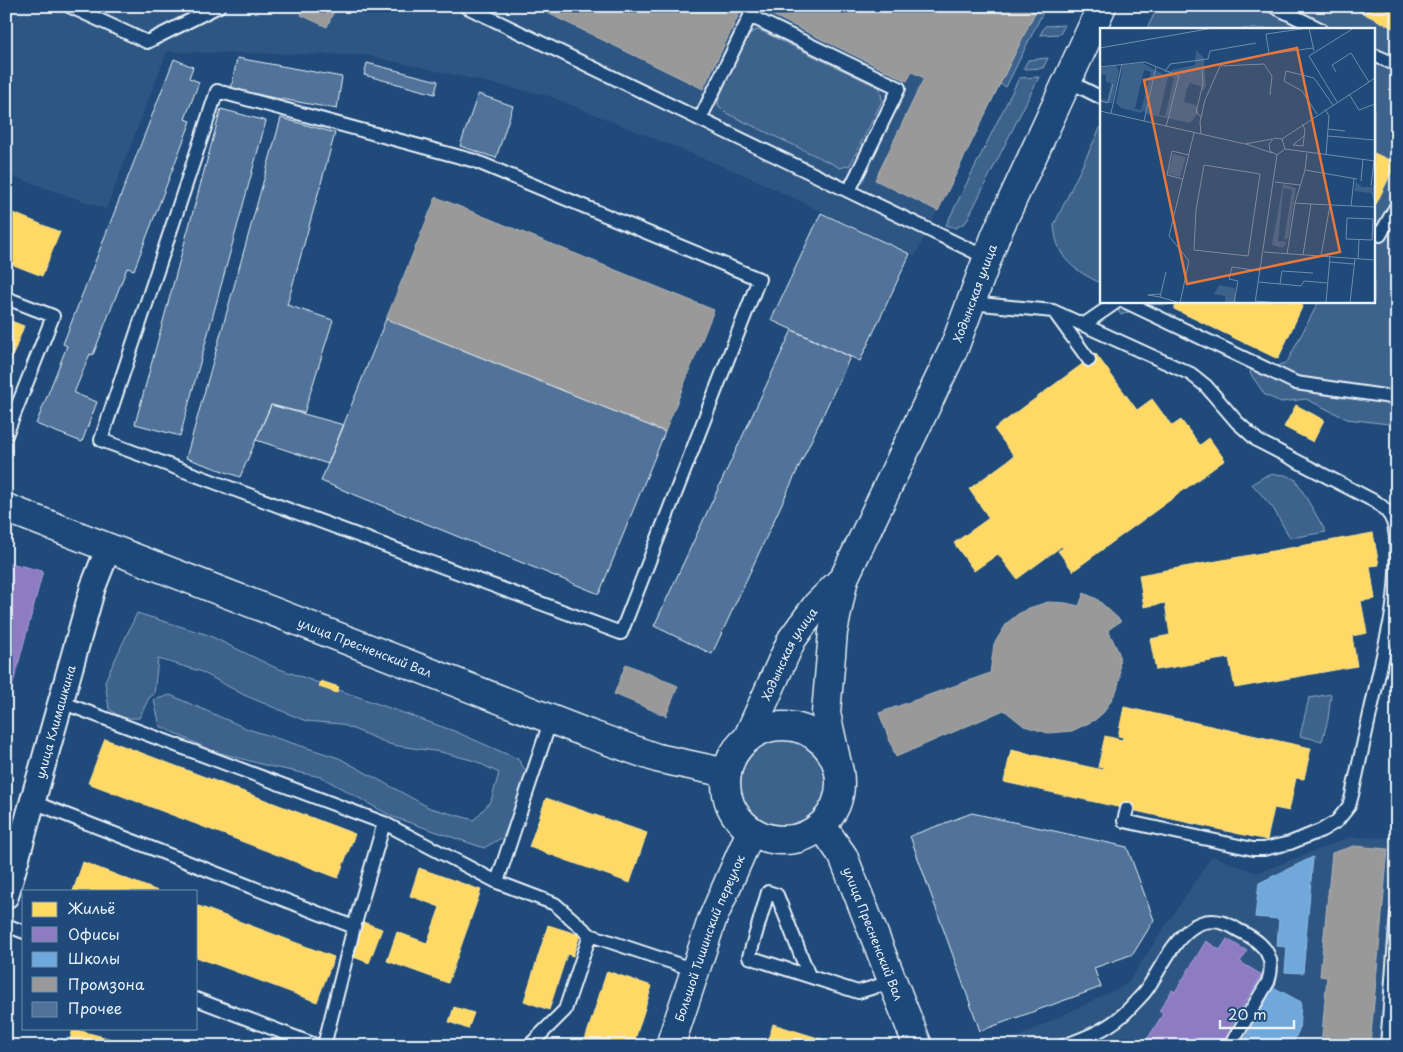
<svg xmlns="http://www.w3.org/2000/svg" width="1403" height="1052" viewBox="0 0 1403 1052" font-family="'Playpen Sans',sans-serif">
<style>
.built{fill:#2e5683}
.green{fill:#3c628c;stroke:#92aac2}
.homes{fill:#ffd966;stroke:#f8e092}
.offices{fill:#8e7cc3;stroke:#a99fd3}
.schools{fill:#6fa8dc;stroke:#93bee4}
.industry{fill:#999;stroke:#b1b3b6}
.building{fill:#517399;stroke:#e8f1f8}
.lines{fill:none;stroke-linecap:round;stroke-linejoin:round}
.lane-casing{stroke:#e8f1f8;stroke-width:16}
.street-casing{stroke:#e8f1f8;stroke-width:28}
.secondary-casing{stroke:#e8f1f8;stroke-width:31}
.lane{stroke:#1f4a7a;stroke-width:12}
.street{stroke:#1f4a7a;stroke-width:24}
.secondary{stroke:#1f4a7a;stroke-width:28}
.labels{text-anchor:middle;dominant-baseline:central;stroke-width:5;stroke-linejoin:round;paint-order:stroke}
.street-label{font-size:12px;fill:#e8f1f8;stroke:#1f4a7a}
.inset-road{fill:none;stroke:#6f8dac;stroke-width:1}
.view{fill:#e8773b;fill-opacity:0.15;stroke:#e8773b;stroke-width:2.5}
.inset-edge{fill:none;stroke:#e8f1f8;stroke-width:2.5}
</style>
<rect width="100%" height="100%" fill="#1f4a7a"/>
<filter id="ink" filterUnits="userSpaceOnUse"><feTurbulence type="fractalNoise" baseFrequency=".02" numOctaves="2"/><feDisplacementMap in="SourceGraphic" scale="10" xChannelSelector="R" yChannelSelector="G"/><feConvolveMatrix kernelMatrix="1 2 1 2 8 2 1 2 1" color-interpolation-filters="sRGB"/></filter>
<g filter="url(#ink)">
<path class="built" d="M6,6h1032l-123,250 -168,-80 -198,-80 -184,-41 -198,-3 -61,157 -100,-35z
M1350,837l47,1v208h-398l128,-62 85,-128 45,17z"/>
<path class="green" d="M1038,6h8l-40,81 -6,-3z
M1158,6h190l49,24v395l-50,-6 -41,-20 -25,3 -16,-7 -15,-22 4,-12 15,8 18,-7 32,-61h55v-98l2,1 20,-40 -22,-11v-124h-227z
M1065,25l-5,9 -20,1 5,-9z
M759,30l121,58 2,13 -32,64 -10,3 -5,-3 -109,-52 -8,-8c0,-15 24,-65 36,-74z
M1048,58l-5,10 -20,1 5,-9z
M1039,77l-73,145 -10,6 -10,-3 73,-147z
M1102,124v160c-29,-15 -45,-24 -48,-59z
M1113,301h57l-2,4 -21,-1 -26,11z
M1275,474l10,1 11,5 30,52 -36,6 -17,-30 -21,-24 13,-8z
M137,613l71,22 66,32 180,64 64,28 9,14 -9,31 -15,33 -19,11 -91,-31 -72,-40 -53,-11 -58,-16 -50,-24 -6,-26 16,-5 78,34 91,29 91,50 44,12 17,-19 8,-28 -24,-12 -34,-9 -49,-7 -51,-21 -35,-3 -62,-26 -44,-24 -42,-12 -4,35 -5,4 -10,20h-17l-13,-9 -4,-28z
M1331,694l-3,25 -6,22 -22,-5 9,-38z
M733 784a49 49 0 1 1 98 0a49 49 0 1 1-98 0Z"/>
<path class="homes" d="M1348,6h49v24l-34,-17z
M1374,153l22,10 -20,41 -2,-1z
M6,210l54,22 -18,44 -36,-14z
M1178,301h117l8,4 -25,54 -104,-50z
M6,319l18,7 -18,47z
M1096,354l41,56 15,-11 20,27 9,-6 19,25 9,-7 16,22 -152,111 -15,-20 5,-3 -1,-2 -45,33 -19,-25 -24,17 -20,-28 35,-25 -20,-29 45,-33 -20,-27z
M1296,405l28,15 -11,22 -29,-15z
M1373,533l6,32 -9,1 5,33 -14,2 6,32 -15,3 5,30 -122,22 -6,-30 -73,12 -6,-31 20,-4 -5,-32 -21,4 -5,-32z
M321,681l18,6 -2,6 -18,-6z
M1124,707l187,41 -7,31 -8,-1 -7,33 -15,-3 -7,32 -263,-58 7,-32 92,20v-2l-5,-1 7,-31 17,4 1,-3 -5,-1z
M105,739l250,95 -17,44 -250,-95z
M546,798l101,35 -17,50 -101,-36z
M83,862l75,29h-85z
M419,868l62,22 -33,93 -61,-22 10,-29 30,11 13,-36 -30,-11z
M196,905l138,52 -17,45 -121,-45z
M363,922l19,7 -13,34 -18,-7z
M548,925l32,10 -7,21 -6,-2 -18,56 -25,-9z
M607,971l45,15 -19,60h-50z
M454,1007l20,6 -6,16 -19,-7z
M773,1024l42,13 28,9h-84l1,-3 7,2z
M73,1029l35,9 29,8h-69z"/>
<path class="offices" d="M6,562l37,9 -37,139z
M1227,939l20,12 -7,11 22,13 -32,53 3,2 -9,16h-81l20,-32 -4,-3 13,-21 3,2 31,-51 14,9z"/>
<path class="schools" d="M1313,857l-10,116 -18,-1 2,-25 -10,-1 2,-27 -24,-2 4,-34z
M1273,987l28,15 -2,28 -8,16h-50z"/>
<path class="industry" d="M305,6h31l-9,21 -26,-12z
M533,6h210l-40,83z
M759,6h279l-100,205 -63,-31 49,-102 -12,-6 -5,9 -149,-73z
M436,197l278,113 -49,122 -279,-113z
M1084,593l13,6 24,22 -13,9 11,23 1,25 -3,12 -13,22 -9,8 -23,11 -24,2 -24,-7 -20,-16 -108,47 -17,-44 111,-40 4,-29 13,-21 11,-9 11,-6 19,-6 18,1 13,3z
M626,664l52,22 -12,30 -52,-22z
M1354,846l34,3 -18,197h-49l6,-69 -7,-1 12,-123z"/>
<path class="building" d="M237,58l105,19 -5,32 -106,-19z
M174,59l19,8 -4,11 10,4 -14,37 6,2 -57,149 -7,-2 -34,87 -3,-1 -16,39 23,9 -15,40 -46,-18 31,-78 -4,-2z
M367,63l71,18 -3,13 -71,-19z
M478,94l35,12 -17,52 -36,-12z
M221,109l45,12 -86,315 -45,-12z
M281,118l54,15 -48,172 46,15 -29,93 -33,-8 -31,72 -54,-19z
M821,213l89,41 -50,107 -89,-41z
M386,319l279,113 -66,162 -278,-113z
M792,330l58,27 -138,297 -58,-28z
M271,405l73,20 -16,39 -72,-24z
M972,813l155,34 27,73 -21,34 -39,14 7,19 -121,44 -70,-195z"/>
<g class="lines">
<defs>
<path id="lane" d="M69,6l78,36 72,-36
M465,6l522,252
M1273,6l47,23
M1374,55l23,10
M1066,80l36,18
M217,91l258,70 284,118 -138,354 -520,-193z
M700,119l50,-103 149,72 -50,103
M1374,232l6,3 17,-30
M6,298l47,18 -47,119
M1124,301l172,82 95,14
M971,303l82,8 138,63 15,12 31,36 21,19 118,61c7,5 14,11 17,20 7,21 2,75 -2,97l-39,176 -3,11 -12,15 -15,9 -32,13 -26,6h-11l-129,-28 3,-12
M1055,313l34,47
M1083,325l35,-24
M61,702l323,121 113,59 58,22 35,31
M33,802l321,125 -30,119
M497,882l54,-163
M6,925l18,7
M354,927l30,-104
M809,976l-32,-81 -9,-3 -19,65 109,35 36,-11
M196,999l122,47
M529,1046l36,-36 25,-75 105,35
M1063,1046c25,-9 48,-18 66,-37 6,-7 13,-13 18,-20 22,-33 43,-90 91,-59 8,4 16,8 22,14 12,11 13,24 8,38l-38,64
M1387,1046l10,-133"/>
<g id="street">
<path id="s1" d="M6,896l87,-309 15,-38"/>
</g>
<g id="secondary">
<path id="s2" d="M6,508l583,226 68,24 70,15"/>
<circle cx="783" cy="783" r="57"/>
<path id="s3" d="M747,739l45,-100 25,-34 27,-27"/>
<path id="s4" d="M837,764l-11,-51 7,-81 11,-54 110,-230 42,-113 106,-229"/>
<path id="s5" d="M822,826l21,30 75,190"/>
<path id="s6" d="M670,1046l42,-126 39,-89"/>
</g>
</defs>
<use href="#lane" class="lane-casing"/>
<use href="#street" class="street-casing"/>
<use href="#secondary" class="secondary-casing"/>
<use href="#lane" class="lane"/>
<use href="#street" class="street"/>
<use href="#secondary" class="secondary"/>
</g>
</g>
<g class="labels">
<g class="street-label">
<text stroke="none"><textPath href="#s4" startOffset="502">Ходынская улица</textPath></text>
<text stroke="none"><textPath href="#s2" startOffset="385">улица Пресненский Вал</textPath></text>
<text stroke="none"><textPath href="#s3" startOffset="95">Ходынская улица</textPath></text>
<text stroke="none"><textPath href="#s1" startOffset="181">улица Климашкина</textPath></text>
<text stroke="none"><textPath href="#s5" startOffset="120">улица Пресненский Вал</textPath></text>
<text stroke="none"><textPath href="#s6" startOffset="115">Большой Тишинский переулок</textPath></text>
</g>
</g>
<g transform="translate(1100 28)">
<rect width="275" height="275" fill="#1f4a7a"/>
<path d="M96,22l8,8 2,28 -3,5 -3,-5 -10,-3 -3,6 -3,13 12,3 3,7 -9,11 -44,-9 -2,-4 -3,3 -20,-5 -5,-5 7,-38 20,-2 21,12 8,-5 23,-5zM44,42l7,2 -10,38 -6,-1zM68,49l6,1 -9,38 -6,-1zM16,38l3,5 -7,32 -12,-1v-3l7,1 4,-17 -5,-1v-7l-6,-1v-6zM73,126l13,3 -6,20 -12,-3zM275,153v23l-4,-11 -17,-2 2,-9 6,5h11zM183,156l13,4 -8,50 -4,2 8,-50 -8,-2 -1,4 -5,49 9,1 -4,6 -11,-3zM119,257l16,3 1,15h-11v-7l-11,-2z" fill="#3c628c" fill-rule="evenodd"/>
<path class="inset-road" d="M208,0l-42,6 3,20 44,-6M209,0l5,23M0,20l113,-20M0,39l45,-5 34,14 -13,51M65,44l5,-8 38,-5 2,-8 46,-8M236,44l-4,-7 19,-12 18,29M249,66l10,16 16,-6M0,73l8,2 5,-19M237,74l-28,-46 45,-28M225,81l4,7 -3,39M0,83l145,33 27,-5M11,85l11,-49M217,86l-15,-23 -18,-10 2,-10 28,7 19,27M101,89l-5,-5 7,-28 -1,-14M44,93l12,-54M202,96l3,5 -2,17 -10,-1 11,-9M228,101l17,2M101,106l-1,-12 5,-22 15,-34 44,-2 8,12 -2,19M228,108l47,4M182,111l93,-61M146,116l26,9M185,121l90,12M207,125l-2,17 52,9M177,127l-7,-4 -1,-7 5,-6 8,1M177,127l8,-6 -3,-10M104,137l56,9 -12,82 -54,-6 2,-40zM83,151l-16,-4 5,-24 17,4M261,153l2,-22M175,154l25,3M271,158l3,-25M195,175l16,1M251,178l3,-27M247,190l26,1 -1,21 -26,-1zM164,224l111,8M187,226l8,-51 10,-33M203,227l8,-51 64,3M221,228l9,-51M258,231l1,-19M229,234l25,2M66,244l-6,25 20,6M159,254l42,4 3,-5 23,2M180,256l2,-13 31,2M60,269l-12,-2 12,-1M156,273l23,2M80,275l9,-42 -20,-25 25,-103M134,275l4,-22 -9,-2 3,-12 28,4M155,275l22,-148M226,275l4,-47M250,275l5,-44"/>
<path class="view" d="M197,20l43,204 -153,32 -43,-204z"/>
<rect width="275" height="275" class="inset-edge"/>
</g>
<rect width="1403" height="1052" fill="none" stroke="#1f4a7a" stroke-width="25"/>
<rect x="12" y="12" width="1378" height="1027" fill="none" stroke="#e8f1f8" stroke-width="2" filter="url(#ink)"/>
<rect x="22" y="890" width="175" height="140" fill="#1f4a7a" stroke="#6f8dac"/>
<rect x="32" y="902" width="25" height="15" fill="#ffd966" stroke="#6f8dac"/>
<text x="68" y="914" font-size="15" fill="#e8f1f8">Жильё</text>
<rect x="32" y="927" width="25" height="15" fill="#8e7cc3" stroke="#6f8dac"/>
<text x="68" y="940" font-size="15" fill="#e8f1f8">Офисы</text>
<rect x="32" y="952" width="25" height="15" fill="#6fa8dc" stroke="#6f8dac"/>
<text x="68" y="964" font-size="15" fill="#e8f1f8">Школы</text>
<rect x="32" y="977" width="25" height="15" fill="#999999" stroke="#6f8dac"/>
<text x="68" y="990" font-size="15" fill="#e8f1f8">Промзона</text>
<rect x="32" y="1002" width="25" height="15" fill="#517399" stroke="#6f8dac"/>
<text x="68" y="1014" font-size="15" fill="#e8f1f8">Прочее</text>
<path d="M1220 1020v8h74v-8" fill="none" stroke="#e8f1f8" stroke-width="2.5"/>
<text x="1228" y="1020" font-size="15" fill="#e8f1f8" stroke="#1f4a7a" stroke-width="4" paint-order="stroke">20 m</text>
</svg>
